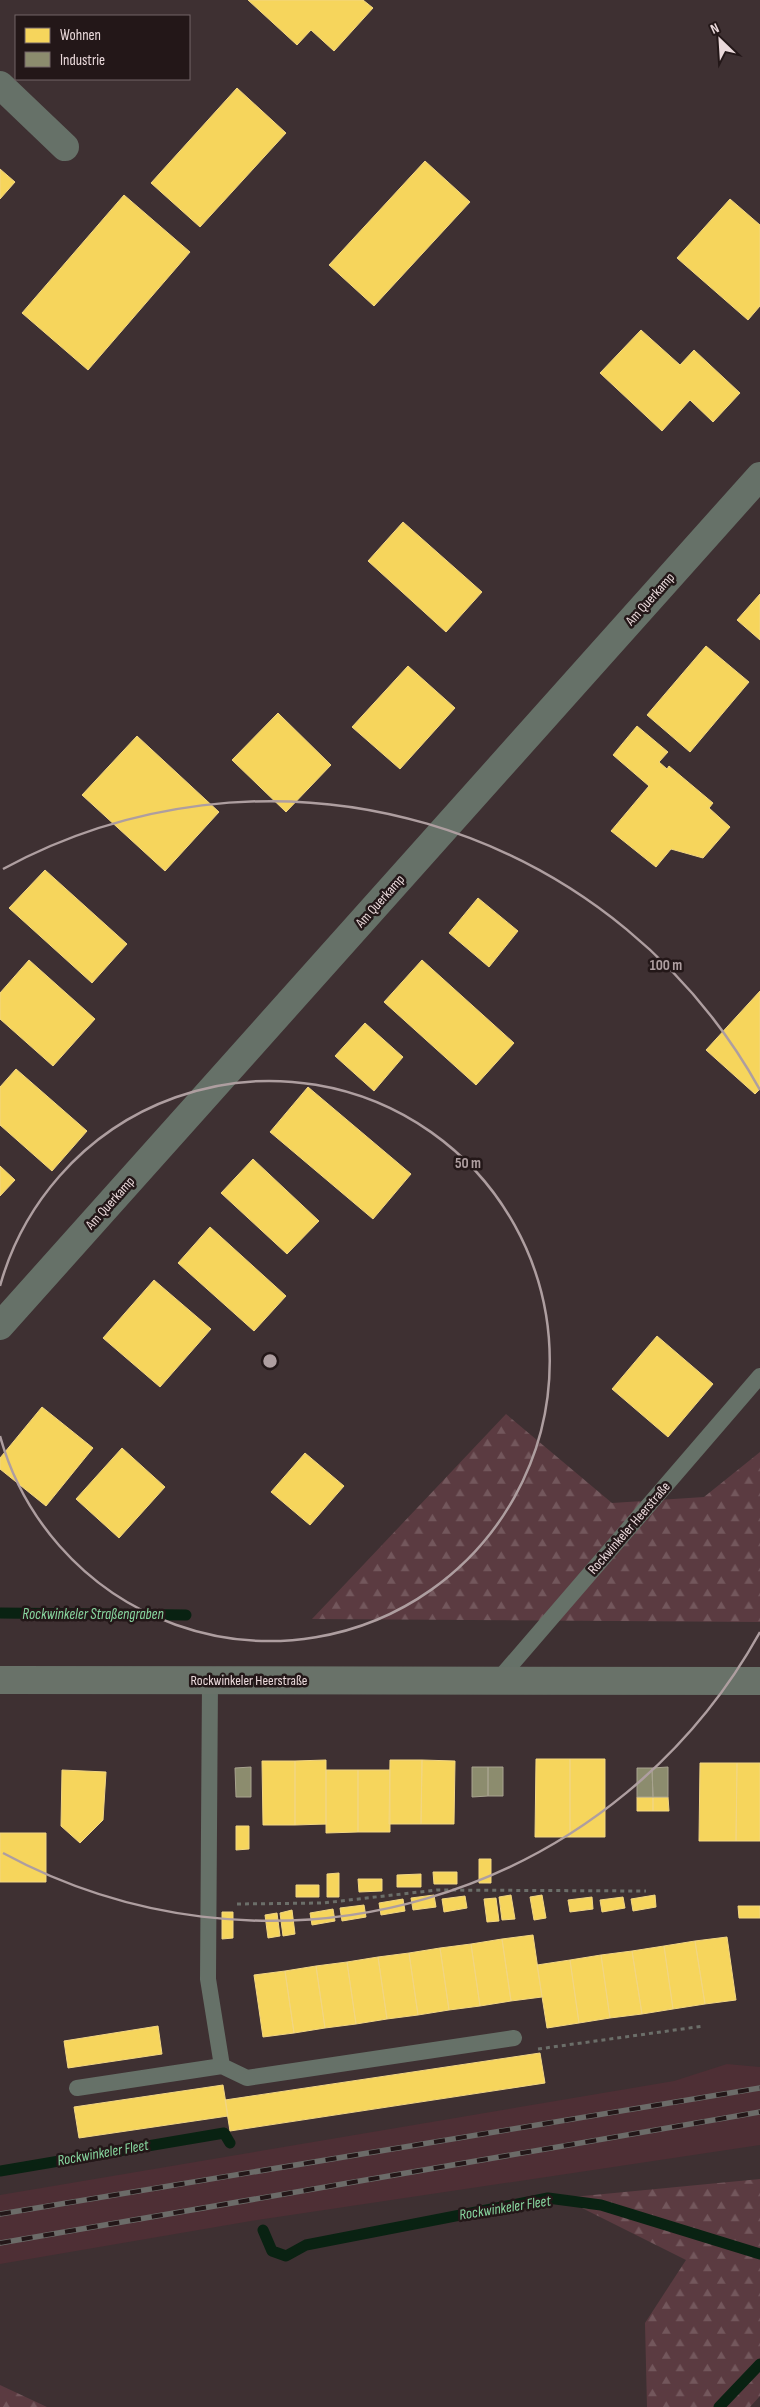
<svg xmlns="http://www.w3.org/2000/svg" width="760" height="2407" viewBox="0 0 760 2407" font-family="'Sofia Sans Condensed',sans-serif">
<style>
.built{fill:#4e2f35}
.forest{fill:url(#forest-firs)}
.homes{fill:#f6d55c;stroke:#f2d682}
.industry{fill:#8c8c6e;stroke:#a8a38f}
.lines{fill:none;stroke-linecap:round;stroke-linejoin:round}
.stream{stroke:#092212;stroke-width:11}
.path{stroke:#6b6e69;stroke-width:3;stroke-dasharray:4 4;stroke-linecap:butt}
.service{stroke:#667168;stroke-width:16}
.minor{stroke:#667168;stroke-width:28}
.secondary{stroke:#697269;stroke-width:28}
.rail-casing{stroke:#6c6c69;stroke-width:5.5}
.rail{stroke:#231718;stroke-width:4;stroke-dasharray:11;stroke-linecap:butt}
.ring{fill:none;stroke:#ae9ea0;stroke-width:2.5}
.labels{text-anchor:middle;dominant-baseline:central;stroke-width:5;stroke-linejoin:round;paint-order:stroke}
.street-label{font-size:14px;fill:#ead9db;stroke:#231718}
.water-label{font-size:15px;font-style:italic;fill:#88d8a0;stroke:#231718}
.centre{fill:#ae9ea0;stroke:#231718;stroke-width:2.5}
.ring-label{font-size:15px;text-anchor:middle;font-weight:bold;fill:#ae9ea0;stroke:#231718;stroke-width:5;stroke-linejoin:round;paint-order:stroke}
</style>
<defs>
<pattern id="forest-firs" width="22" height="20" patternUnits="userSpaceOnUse" patternTransform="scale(1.25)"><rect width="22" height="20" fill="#5b3b41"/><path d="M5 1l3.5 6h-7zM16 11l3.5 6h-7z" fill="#73575c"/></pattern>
</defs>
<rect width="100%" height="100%" fill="#3e3032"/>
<path class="built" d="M727,2064l33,3v78l-509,76 -251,43v-69l674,-114z"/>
<path class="forest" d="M506,1414l106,89 92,-6 56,-45v170l-448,-3z
M760,2179v217l-10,11h-103l-2,-84 41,-63 -124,-62z
M0,2385l47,22h-47z"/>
<path class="homes" d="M248,0h115l10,8 -39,43 -23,-21 -14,15z
M237,88l49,45 -86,94 -49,-44z
M425,161l45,41 -96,104 -45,-41z
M0,169l15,13 -15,17z
M124,195l66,57 -102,118 -66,-57z
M730,199l30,26v81l-12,14 -71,-62z
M641,330l39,35 14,-15 46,43 -27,29 -23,-22 -28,31 -62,-58z
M403,522l79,70 -36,40 -78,-71z
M760,594v46l-23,-20z
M706,646l43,36 -59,70 -43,-37z
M408,666l47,42 -55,61 -48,-42z
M278,713l53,52 -45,47 -54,-52z
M637,726l31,26 -9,10 8,7 2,-3 44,37 -4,5 21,19 -27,31 -32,-9 -15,18 -45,-36 38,-45 -36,-31z
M137,736l82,76 -54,59 -83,-76z
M45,870l82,74 -35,39 -83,-75z
M478,898l40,33 -29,36 -40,-34z
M29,960l66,59 -42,47 -53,-47v-26z
M422,960l92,83 -38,42 -92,-83z
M760,991v98l-5,5 -49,-44z
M365,1023l38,34 -29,34 -39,-35z
M16,1069l71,62 -35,40 -52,-46v-38z
M308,1087l103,87 -38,45 -103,-87z
M253,1159l66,62 -32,33 -66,-61z
M0,1166l15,14 -15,16z
M210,1227l76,69 -32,35 -76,-68z
M154,1280l57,49 -51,58 -57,-49z
M657,1336l56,48 -45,53 -56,-48z
M42,1407l51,41 -47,58 -46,-37v-11z
M122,1448l43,39 -46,51 -43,-39z
M305,1453l39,33 -34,39 -39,-33z
M536,1759h34v78h-35z
M570,1759h35v78h-35z
M326,1760v64l-31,1v-64z
M390,1760h32l-1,64h-32z
M422,1760l33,1 -1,63h-33z
M262,1761h33v64h-32z
M700,1763h37l-1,78h-37z
M737,1763h23v78h-24z
M62,1770l44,2 -3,48 -23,23 -19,-17z
M326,1770h32v62l-32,1z
M358,1770h32v62h-32z
M637,1797h16v14h-16z
M653,1797h15l1,14h-16z
M236,1826h13v23l-13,1z
M0,1833h46v49h-46z
M479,1859h12v24h-12z
M433,1872h24v12h-23z
M339,1873v24h-12v-23z
M421,1874v13h-24v-12z
M358,1879h24v12l-23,1z
M296,1885h23v12h-23z
M434,1895l2,12 -23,3 -2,-12z
M511,1895l4,24 -13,1 -3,-23z
M542,1895l4,23 -12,2 -4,-23z
M655,1895l1,12 -23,4 -2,-12z
M465,1896l2,12 -23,4 -2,-13z
M592,1897l1,12 -23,3 -2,-12z
M623,1897l2,11 -23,4 -2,-12z
M496,1898l3,23 -12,1 -3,-23z
M403,1899l2,12 -24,4 -2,-12z
M364,1905l2,12 -24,4 -2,-13z
M738,1906h22v12h-21z
M333,1909l2,12 -23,4 -2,-12z
M292,1910l3,24 -12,2 -3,-23z
M222,1912h11v26l-11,1z
M277,1913l3,23 -12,2 -3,-23z
M533,1935l9,62 -31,4 -9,-62z
M727,1937l9,63 -31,4 -10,-63z
M502,1939l9,62 -31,5 -9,-62z
M695,1941l10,63 -32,5 -9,-63z
M471,1944l9,62 -31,4 -9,-62z
M664,1946l9,63 -31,5 -10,-63z
M440,1948l9,62 -31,5 -9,-62z
M632,1951l10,63 -32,4 -9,-63z
M409,1953l9,62 -31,4 -9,-62z
M601,1955l9,63 -31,5 -9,-63z
M378,1957l9,62 -31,5 -9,-62z
M570,1960l9,63 -32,5 -10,-63z
M347,1962l9,62 -31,4 -9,-62z
M316,1966l9,62 -31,5 -9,-62z
M285,1971l9,62 -31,4 -9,-62z
M158,2026l4,28 -94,14 -4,-27z
M540,2053l5,30 -315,48 -5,-31z
M223,2085l5,31 -149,22 -5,-31z"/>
<path class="industry" d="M251,1767v30h-15l-1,-29z
M472,1767h16v29l-16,1z
M488,1767h15v29h-15z
M668,1767v30h-15l-1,-29z
M637,1768h15l1,29h-16z"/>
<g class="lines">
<path class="stream" d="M0,1613l186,2
M0,2171l224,-38 6,10
M263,2230l9,21 14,5 20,-11 242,-47 53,7 159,49
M719,2407l41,-43"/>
<path class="path" d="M237,1904l86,-1 114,-13 209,1
M538,2049l166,-23"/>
<path class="service" d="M210,1680l-2,299 14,87 25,12 267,-40
M498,1680l262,-304
M77,2088l145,-22"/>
<path class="minor" d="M0,85l65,62
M0,1326l760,-850"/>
<path class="secondary" d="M0,1680l760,1"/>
<defs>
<path id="rail" d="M0,2214l760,-126
M0,2243l760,-131"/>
</defs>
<use href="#rail" class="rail-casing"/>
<use href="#rail" class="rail"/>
</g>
<g class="ring">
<path d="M0 1286A280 280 0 1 1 0 1436"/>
<path d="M760 1632A560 560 0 0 1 3 1853M3 869A560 560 0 0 1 760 1090"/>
</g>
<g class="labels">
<g class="street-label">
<text transform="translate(650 599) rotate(-48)">Am Querkamp</text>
<text transform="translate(380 901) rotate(-48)">Am Querkamp</text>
<text transform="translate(110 1203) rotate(-48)">Am Querkamp</text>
<text transform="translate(629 1528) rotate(-49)">Rockwinkeler Heerstraße</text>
<text x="249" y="1680">Rockwinkeler Heerstraße</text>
</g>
<g class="water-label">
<text x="93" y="1614">Rockwinkeler Straßengraben</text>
<text transform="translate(103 2153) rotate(-10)">Rockwinkeler Fleet</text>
<text transform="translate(505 2208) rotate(-9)">Rockwinkeler Fleet</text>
</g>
</g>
<circle cx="270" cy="1361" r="8" class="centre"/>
<g class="ring-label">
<text x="666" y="970">100 m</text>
<text x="468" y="1168">50 m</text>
</g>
<rect x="15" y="15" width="175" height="65" fill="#231718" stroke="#736566"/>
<rect x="25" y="28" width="25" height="15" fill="#f6d55c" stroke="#736566"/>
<text x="60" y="40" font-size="15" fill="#ead9db">Wohnen</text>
<rect x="25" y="52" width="25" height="15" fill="#8c8c6e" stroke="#736566"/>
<text x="60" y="65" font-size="15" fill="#ead9db">Industrie</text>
<g transform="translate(720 40) rotate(335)" stroke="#231718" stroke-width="4" paint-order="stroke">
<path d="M0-4L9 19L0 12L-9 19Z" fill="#ead9db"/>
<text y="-8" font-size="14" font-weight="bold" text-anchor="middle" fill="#ead9db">N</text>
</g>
</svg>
